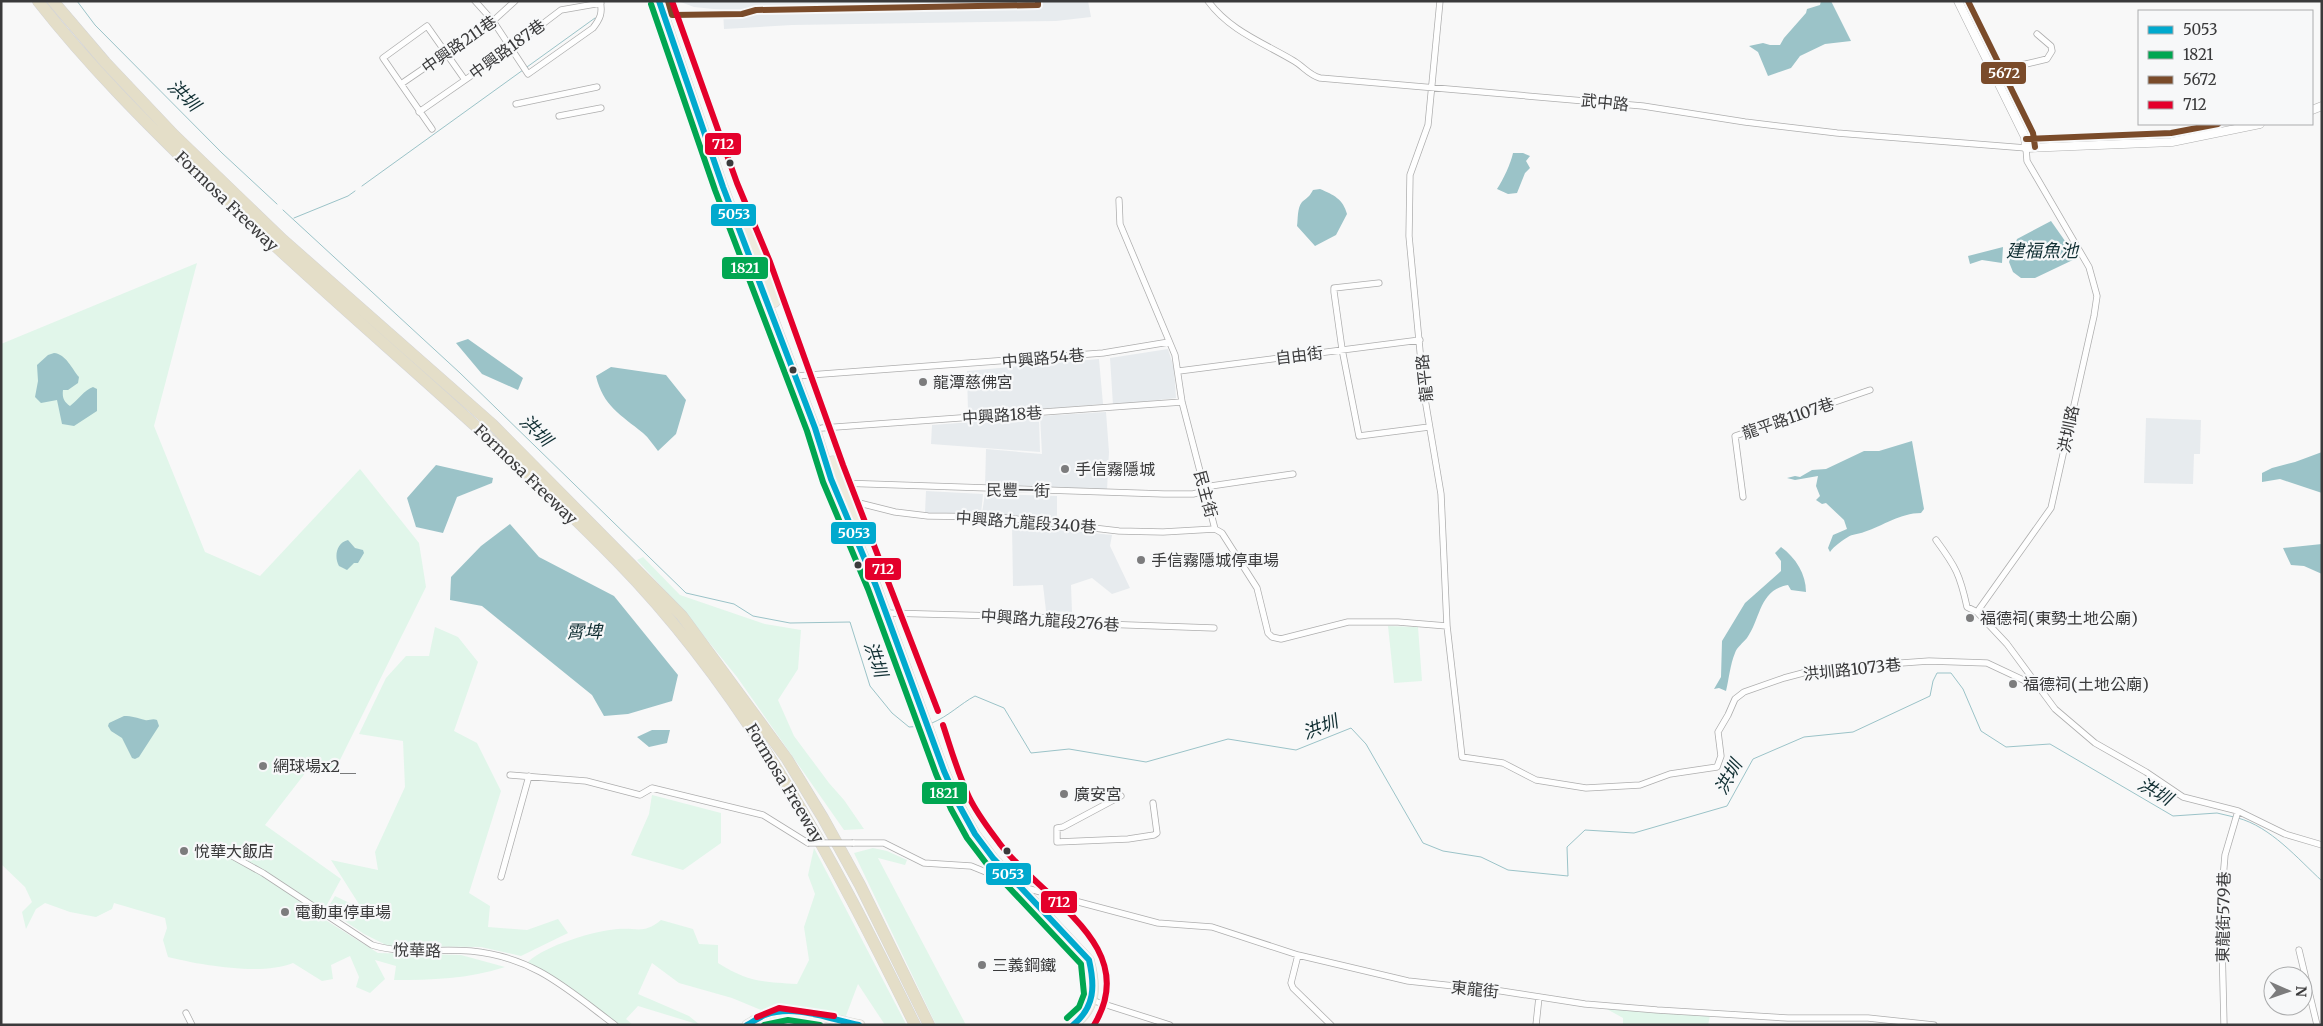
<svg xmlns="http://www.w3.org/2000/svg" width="2323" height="1026" viewBox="0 0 2323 1026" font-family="Merriweather,'Noto Sans TC',serif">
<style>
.built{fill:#e7ebee}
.green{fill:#e1f6ea}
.water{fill:#9bc3c8}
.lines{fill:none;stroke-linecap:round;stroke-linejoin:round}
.stream{stroke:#9bc3c8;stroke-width:1}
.minor-casing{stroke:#aeaeae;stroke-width:7}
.tertiary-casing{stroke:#aeaeae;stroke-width:9}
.primary-casing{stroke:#d5d5d5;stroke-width:11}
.motorway-casing{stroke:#d5d5d5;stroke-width:12}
.minor{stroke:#fefefe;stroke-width:5.5}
.tertiary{stroke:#fefefe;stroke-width:8}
.primary{stroke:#eeebde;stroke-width:10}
.motorway{stroke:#e4dec8;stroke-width:11}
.minor-bridge-casing{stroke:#aeaeae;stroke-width:7;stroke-linecap:butt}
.minor-bridge{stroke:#fefefe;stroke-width:5.5}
.bus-1-casing{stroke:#f7f8f9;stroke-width:10}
.bus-2-casing{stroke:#f7f8f9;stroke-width:10}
.bus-3-casing{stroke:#f7f8f9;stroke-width:10}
.bus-4-casing{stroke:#f7f8f9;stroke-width:10}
.bus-1{stroke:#00a9ce;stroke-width:6}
.bus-2{stroke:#00a651;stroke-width:6}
.bus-3{stroke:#7a4b2a;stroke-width:6}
.bus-4{stroke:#e4002b;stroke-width:6}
.bus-dot{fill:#3a3a3b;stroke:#f7f8f9;stroke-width:2}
.poi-dot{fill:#7c7c7d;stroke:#f7f8f9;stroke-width:2}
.labels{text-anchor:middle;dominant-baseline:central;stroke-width:4.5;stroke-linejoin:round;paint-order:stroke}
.street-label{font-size:16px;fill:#3a3a3b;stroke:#f7f8f9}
.poi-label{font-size:16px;fill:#3a3a3b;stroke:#f7f8f9;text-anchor:start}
.water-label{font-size:18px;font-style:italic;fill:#112f33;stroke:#f7f8f9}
.line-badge{stroke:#f7f8f9;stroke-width:2}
.badge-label{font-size:14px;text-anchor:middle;font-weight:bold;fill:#fff}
</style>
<rect width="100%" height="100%" fill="#f8f8f8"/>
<path class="built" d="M678,1h410l3,16 -35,4 -264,4 -68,4 -1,-19 -29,-3z
M1168,349l6,19 2,30 -63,7 -3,-47z
M1099,359l4,45 -130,11 -5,-2 -1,-42z
M1106,412l3,40 -2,38 -122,-3 1,-38 56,5 -2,-38z
M1039,417l1,35 -109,-8 1,-19z
M2146,418l55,2 -1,34h-6l-1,30 -49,-1z
M926,491l57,3 -2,20 -56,-1z
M985,494l72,2v24l-75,-7z
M1012,525l100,10 -2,11 20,42 -18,6 -20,-16 -21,7 1,27 -26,-1 -3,-26 -30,1z"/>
<path class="green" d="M197,263l-43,163 51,126 55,24 100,-107 59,74 7,44 -91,183 -22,-7 -48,62 76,54 -23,42 6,-2 54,34 83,2 44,12c-36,12 -74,13 -111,13l2,-14 -21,-6 10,19 -15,14 -14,-6 3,-10 -9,-21 -19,9 2,14 -11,2 -29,-18c-31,13 -93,2 -125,-6l-5,-17 4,-12 -2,-10 -51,-15 -2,6 -16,8 -26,-5 -25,-9 -9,6 -10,20 -4,-17 10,-10 -7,-15 -24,-23v-520z
M643,557l37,38 85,29 36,6 -3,39 -20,31 16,36 35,47 15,17 20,29 -20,1 -107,-153 -54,-67 -46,-50z
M1388,626l30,1 4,54 -28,2z
M435,627l23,10 20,25 -24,69 23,12 24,48 -32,102 21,13 -2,21 39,3 31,-11 10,14 -47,23 -40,-9 -93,-1 -24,-12 -37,-25 8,-13 27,13 -31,-49 47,10 -3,-18 30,-65 -2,-46 -44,-7 27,-56 20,-22h23z
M652,795l69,18v30l-38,27 -52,-15 18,-41z
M814,848l92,176 -21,1 -27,-41 -14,37 -68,-12 -15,1 -29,-12 -53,-15 -27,-20 -14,31 51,22 11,9 -62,-19 -12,13 7,6h-14l-91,-63c18,-17 66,-31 90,-33 18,-2 25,6 43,-9l32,9 6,15 19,1v18c30,19 45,19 79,21l12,-24 -5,-33 11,-33 -7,-19z
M873,848l14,3 20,9 -2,5 -27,-7 88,167h-30l-82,-172z
M1605,1008l105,8 -2,9h-85v-7z"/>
<path class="water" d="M1821,1h10l20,40 -26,3 -25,12 -9,12 -23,8 -10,-24 -9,-6 14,-3 7,2h10l4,-7 22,-25 1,-4 13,-4z
M1513,153h10l7,3 -4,5 4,7 -5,5 -8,20 -9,1 -11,-5c6,-9 14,-26 16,-36z
M1320,189c14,6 23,10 27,25l-11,21 -21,11 -18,-20c1,-7 0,-18 5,-24 5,-4 8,-6 11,-12z
M2051,221l26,37 -42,20h-14l-8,-6 -4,-10 8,-23z
M2003,247l-1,16 -20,-3 -12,4 -2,-8z
M468,339l55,39 -5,12 -36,-16 -26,-31z
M54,353c12,1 18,16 25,24l-1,6 -10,7h-5c-1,8 1,12 7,16 8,-6 14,-16 23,-19l4,2v22l-23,15 -12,-2 -5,-24 -16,3 -6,-6 3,-16 -1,-16 11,-10z
M611,367l55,8 20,25 -10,34 -18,17c-5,-6 -9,-13 -15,-18 -22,-18 -40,-27 -47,-57z
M1912,441l12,68 -3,4c-21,0 -38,13 -57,19 -5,2 -12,2 -16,5 -5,3 -14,9 -18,15l-2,-4 5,-13 14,-6 -3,-9 -18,-17 -4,1 -6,-4 4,-4 -4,-10 2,-10 -23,4 -8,-2 8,-2 5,1 12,-7 14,-1 38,-18h15z
M2322,452v41l-42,-14 -18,3v-9l10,-5 23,-6z
M436,465l57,13 -1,5 -35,14 -14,36 -27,-6 -9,-29z
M510,524l29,33 75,39 64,79 -6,26 -44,13 -24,2 -12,-21 -110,-89 -32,-6 1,-23 30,-31z
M348,540l7,8 8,2 1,3 -6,10h-4l-7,7 -8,-4c-5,-9 -3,-23 9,-26z
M2322,544v30l-18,-8 -13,-1 -8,-17z
M1781,547c15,11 25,27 25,45l-15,-2 -3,-5c-29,5 -27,33 -41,53 -4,5 -10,9 -12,15 -5,12 -6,26 -9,38l-7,-3 -5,1 7,-12 1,-36 23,-38 36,-32v-10l-6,-8z
M124,716c8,0 13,2 21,4 4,1 7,-2 12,0l2,6 -20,31 -4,2 -3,-1 -10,-20 -11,-7 -3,-5 1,-3z
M652,730h18l-3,13 -18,4 -12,-10z"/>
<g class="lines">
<path class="stream" d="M77,1l18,24 127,128 55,51
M527,67l68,-49
M362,186l161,-116
M283,210l177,163 226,220 48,11 19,12 37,7 60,-1 20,64 22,27 17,14 15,-1
M294,218l54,-22 7,-5
M932,723c17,-7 28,-19 43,-27l29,12 27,45 38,-4 77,13 82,-23 68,11 55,-22 15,16 57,99 20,8 38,6 27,13 60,6 -1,-29 18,-17 49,3 93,-27 26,-47 51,-22 49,-5 77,-36 3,-15 4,-8h14l12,16 18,42 25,16 44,-3 123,72 44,-3 17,4
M2238,818c33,9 59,40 84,63"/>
<defs>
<path id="minor" d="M475,1l18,20 35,53 65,-46c7,-9 10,-15 7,-27
M1208,1c22,30 56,42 86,60 10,6 15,14 26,17l323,28 102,16 92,11 189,15 1,13 62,106 8,29 -3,20 -43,192 -74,104 30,32 48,65 40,34 51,29 37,25 55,14 47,23 37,11
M1440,1l-12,124 -18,50 -1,61 15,157 17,101 6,132 15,131 41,6 33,17 50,8 54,-3 30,-11 47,-7 4,-11 -3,-24 10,-17 7,-16 9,-7 40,-14 34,-9 111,-8 58,2 47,22
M1990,64h36l21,-5 5,-8 -1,-5 -14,-12
M401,84l92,-63 22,-20
M516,104l81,-17
M419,112l92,-64 50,-38 40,-7
M559,116l42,-8
M432,129l-49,-71 44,-32 38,54
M1119,200l1,24 55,131 7,47 33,127 7,4 35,55 11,45 4,4 9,2 67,-17h50l49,4
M1379,283l-45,5v4l8,57 17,87 70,-9
M1179,371l241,-31
M796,376l307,-23 66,-11
M822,428l360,-26
M840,483l324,11h29l12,-3
M1204,487l89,-13
M1743,497l-8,-61 135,-46
M847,500l48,12 33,4 70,1 121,14 44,1 52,-3
M1936,540c20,27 24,35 31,67l10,5
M887,613l150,4 64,7 113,4
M510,775l76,6 54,14 12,-7 111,27 45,28
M1121,796l-58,31 -6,1v14l71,-3 26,-4 3,-2 -4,-30
M853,843h31l40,20 47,3 42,17
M225,852l38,21 109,72c33,10 65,3 99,6 63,6 96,38 144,74
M501,877l28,-101
M1022,887l136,36 54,4 86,28 110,26 93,10 84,13 72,6 131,8h80l66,7
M2299,950l18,75
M1298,955l-7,28 2,5 38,37
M1091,1000l79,25
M186,1013l6,12
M1536,1025l3,-28
M2224,1025l-3,-123 4,-47 13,-44"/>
<path id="tertiary" d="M1958,1l67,136 1,11 146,-6 88,-18
M2312,110l10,-4"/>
<path id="primary" d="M659,1l64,186 92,241 16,51 45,107 68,185 15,34 16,29 18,24 96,102c7,26 8,48 -16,65
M747,229l28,73
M833,461l22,59
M747,1025c6,-3 12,-8 17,-10 30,-11 67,5 96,10"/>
<path id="motorway" d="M38,1c51,65 109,123 168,180 134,130 281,247 411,380 131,134 216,298 298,464
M53,1l52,61 69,73 109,105 210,185 189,191 105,143 36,59 37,67 69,140"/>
</defs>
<use href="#minor" class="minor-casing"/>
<use href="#tertiary" class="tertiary-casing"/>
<use href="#primary" class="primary-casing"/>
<use href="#motorway" class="motorway-casing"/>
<use href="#minor" class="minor"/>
<use href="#tertiary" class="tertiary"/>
<use href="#primary" class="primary"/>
<use href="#motorway" class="motorway"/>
<defs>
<path id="minor-bridge" d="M808,843h45"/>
</defs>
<use href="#minor-bridge" class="minor-bridge-casing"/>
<use href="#minor-bridge" class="minor-bridge"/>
<defs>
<path id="bus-1" d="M659,1l64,186 92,241 16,51 45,107 68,185 15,34 16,29 18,24 96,102c6,26 6,47 -16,65
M747,1025c6,-3 12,-8 18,-10 30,-11 64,4 94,10"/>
<path id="bus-2" d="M651,4l64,186 92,241 16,51 45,107 68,185 15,35 16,29 19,25 95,101 3,30 -5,13 -12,11
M764,1025l24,-5 32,5"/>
<path id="bus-3" d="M668,1l4,14 70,-1 14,-4 282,-5v-4
M1968,1l65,132 2,14
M2026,139l145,-6 47,-9"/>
<path id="bus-4" d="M672,1l65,182 33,79 73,203 95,246
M943,725c8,24 15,49 26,72 8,17 20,32 31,47 40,54 143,101 94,181
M757,1017l22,-9 55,8"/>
</defs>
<use href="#bus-1" class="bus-1-casing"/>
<use href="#bus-2" class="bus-2-casing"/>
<use href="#bus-3" class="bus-3-casing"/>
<use href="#bus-4" class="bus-4-casing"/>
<use href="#bus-1" class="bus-1"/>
<use href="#bus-2" class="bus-2"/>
<use href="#bus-3" class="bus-3"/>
<use href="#bus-4" class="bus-4"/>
</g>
<g class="bus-dot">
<circle cx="730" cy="163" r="4.5"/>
<circle cx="793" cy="370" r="4.5"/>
<circle cx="858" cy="565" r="4.5"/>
<circle cx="1007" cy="851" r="4.5"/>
</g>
<g class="poi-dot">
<circle cx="923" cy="382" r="5"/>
<circle cx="1065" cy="469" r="5"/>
<circle cx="1141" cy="560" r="5"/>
<circle cx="1970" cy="618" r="5"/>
<circle cx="2013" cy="684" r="5"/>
<circle cx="263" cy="766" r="5"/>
<circle cx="1064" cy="794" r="5"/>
<circle cx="184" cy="851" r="5"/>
<circle cx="285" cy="912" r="5"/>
<circle cx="982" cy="965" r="5"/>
</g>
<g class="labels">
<g class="street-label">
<text transform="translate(459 44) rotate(-35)">中興路211巷</text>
<text transform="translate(507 49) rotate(-36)">中興路187巷</text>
<text transform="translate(1605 102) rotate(6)">武中路</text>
<text transform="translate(227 201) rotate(44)">Formosa Freeway</text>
<text transform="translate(1299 355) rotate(-7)">自由街</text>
<text transform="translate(1043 358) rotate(-5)">中興路54巷</text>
<text transform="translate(1424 378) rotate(-96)">龍平路</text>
<text transform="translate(1002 415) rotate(-4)">中興路18巷</text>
<text transform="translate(1788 418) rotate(-19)">龍平路1107巷</text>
<text transform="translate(2068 429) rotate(-78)">洪圳路</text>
<text transform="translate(526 474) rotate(44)">Formosa Freeway</text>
<text transform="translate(1018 490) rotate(1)">民豐一街</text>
<text transform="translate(1206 494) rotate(75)">民主街</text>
<text transform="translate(1026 522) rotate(4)">中興路九龍段340巷</text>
<text transform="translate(1050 620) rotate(4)">中興路九龍段276巷</text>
<text transform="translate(1852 669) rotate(-6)">洪圳路1073巷</text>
<text transform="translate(785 783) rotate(59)">Formosa Freeway</text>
<text transform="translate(2223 917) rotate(-89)">東龍街579巷</text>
<text transform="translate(417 950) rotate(1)">悅華路</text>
<text transform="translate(1475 989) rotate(6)">東龍街</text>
</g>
<g class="poi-label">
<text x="933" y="382">龍潭慈佛宮</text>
<text x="1075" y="469">手信霧隱城</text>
<text x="1151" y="560">手信霧隱城停車場</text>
<text x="1980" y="618">福德祠(東勢土地公廟)</text>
<text x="2023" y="684">福德祠(土地公廟)</text>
<text x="273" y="766">網球場x2＿</text>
<text x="1074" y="794">廣安宮</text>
<text x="194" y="851">悅華大飯店</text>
<text x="295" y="912">電動車停車場</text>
<text x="992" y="965">三義鋼鐵</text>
</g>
<g class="water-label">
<text transform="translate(184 95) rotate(44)">洪圳</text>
<text x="2042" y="250">建福魚池</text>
<text transform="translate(536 430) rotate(44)">洪圳</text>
<text x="584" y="631">霄埤</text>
<text transform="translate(876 659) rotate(71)">洪圳</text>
<text transform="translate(1320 727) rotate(-21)">洪圳</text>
<text transform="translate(1728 777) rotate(-61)">洪圳</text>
<text transform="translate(2155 791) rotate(30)">洪圳</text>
</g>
</g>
<g class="line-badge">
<rect x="1980" y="61" width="47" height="24" rx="5" fill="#7a4b2a"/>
<rect x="704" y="132" width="38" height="24" rx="5" fill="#e4002b"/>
<rect x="710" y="203" width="47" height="24" rx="5" fill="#00a9ce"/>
<rect x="721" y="256" width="48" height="24" rx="5" fill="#00a651"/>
<rect x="830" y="521" width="47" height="24" rx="5" fill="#00a9ce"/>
<rect x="864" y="557" width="38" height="24" rx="5" fill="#e4002b"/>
<rect x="921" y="781" width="47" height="24" rx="5" fill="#00a651"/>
<rect x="985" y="862" width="47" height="24" rx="5" fill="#00a9ce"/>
<rect x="1040" y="890" width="38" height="24" rx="5" fill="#e4002b"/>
</g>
<g class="badge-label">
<text x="2004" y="78">5672</text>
<text x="723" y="149">712</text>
<text x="734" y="219">5053</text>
<text x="745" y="273">1821</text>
<text x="854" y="538">5053</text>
<text x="883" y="574">712</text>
<text x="944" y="798">1821</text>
<text x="1008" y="879">5053</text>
<text x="1059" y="907">712</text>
</g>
<rect width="2323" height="1026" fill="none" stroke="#3a3a3b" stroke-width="5"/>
<rect x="2138" y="10" width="175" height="115" fill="#f7f8f9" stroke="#abacad"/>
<rect x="2148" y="26" width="25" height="8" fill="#00a9ce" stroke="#abacad"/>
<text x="2183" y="35" font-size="15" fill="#3a3a3b">5053</text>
<rect x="2148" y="51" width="25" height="8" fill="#00a651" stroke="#abacad"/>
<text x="2183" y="60" font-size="15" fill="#3a3a3b">1821</text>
<rect x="2148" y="76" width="25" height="8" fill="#7a4b2a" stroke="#abacad"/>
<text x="2183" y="85" font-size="15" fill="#3a3a3b">5672</text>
<rect x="2148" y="101" width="25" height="8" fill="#e4002b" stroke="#abacad"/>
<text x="2183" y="110" font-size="15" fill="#3a3a3b">712</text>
<g transform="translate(2288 991) rotate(92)"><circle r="24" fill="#f7f8f9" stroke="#abacad"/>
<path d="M0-4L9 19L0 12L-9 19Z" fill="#7c7c7d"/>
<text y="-8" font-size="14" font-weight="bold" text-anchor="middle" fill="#3a3a3b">N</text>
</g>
</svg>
